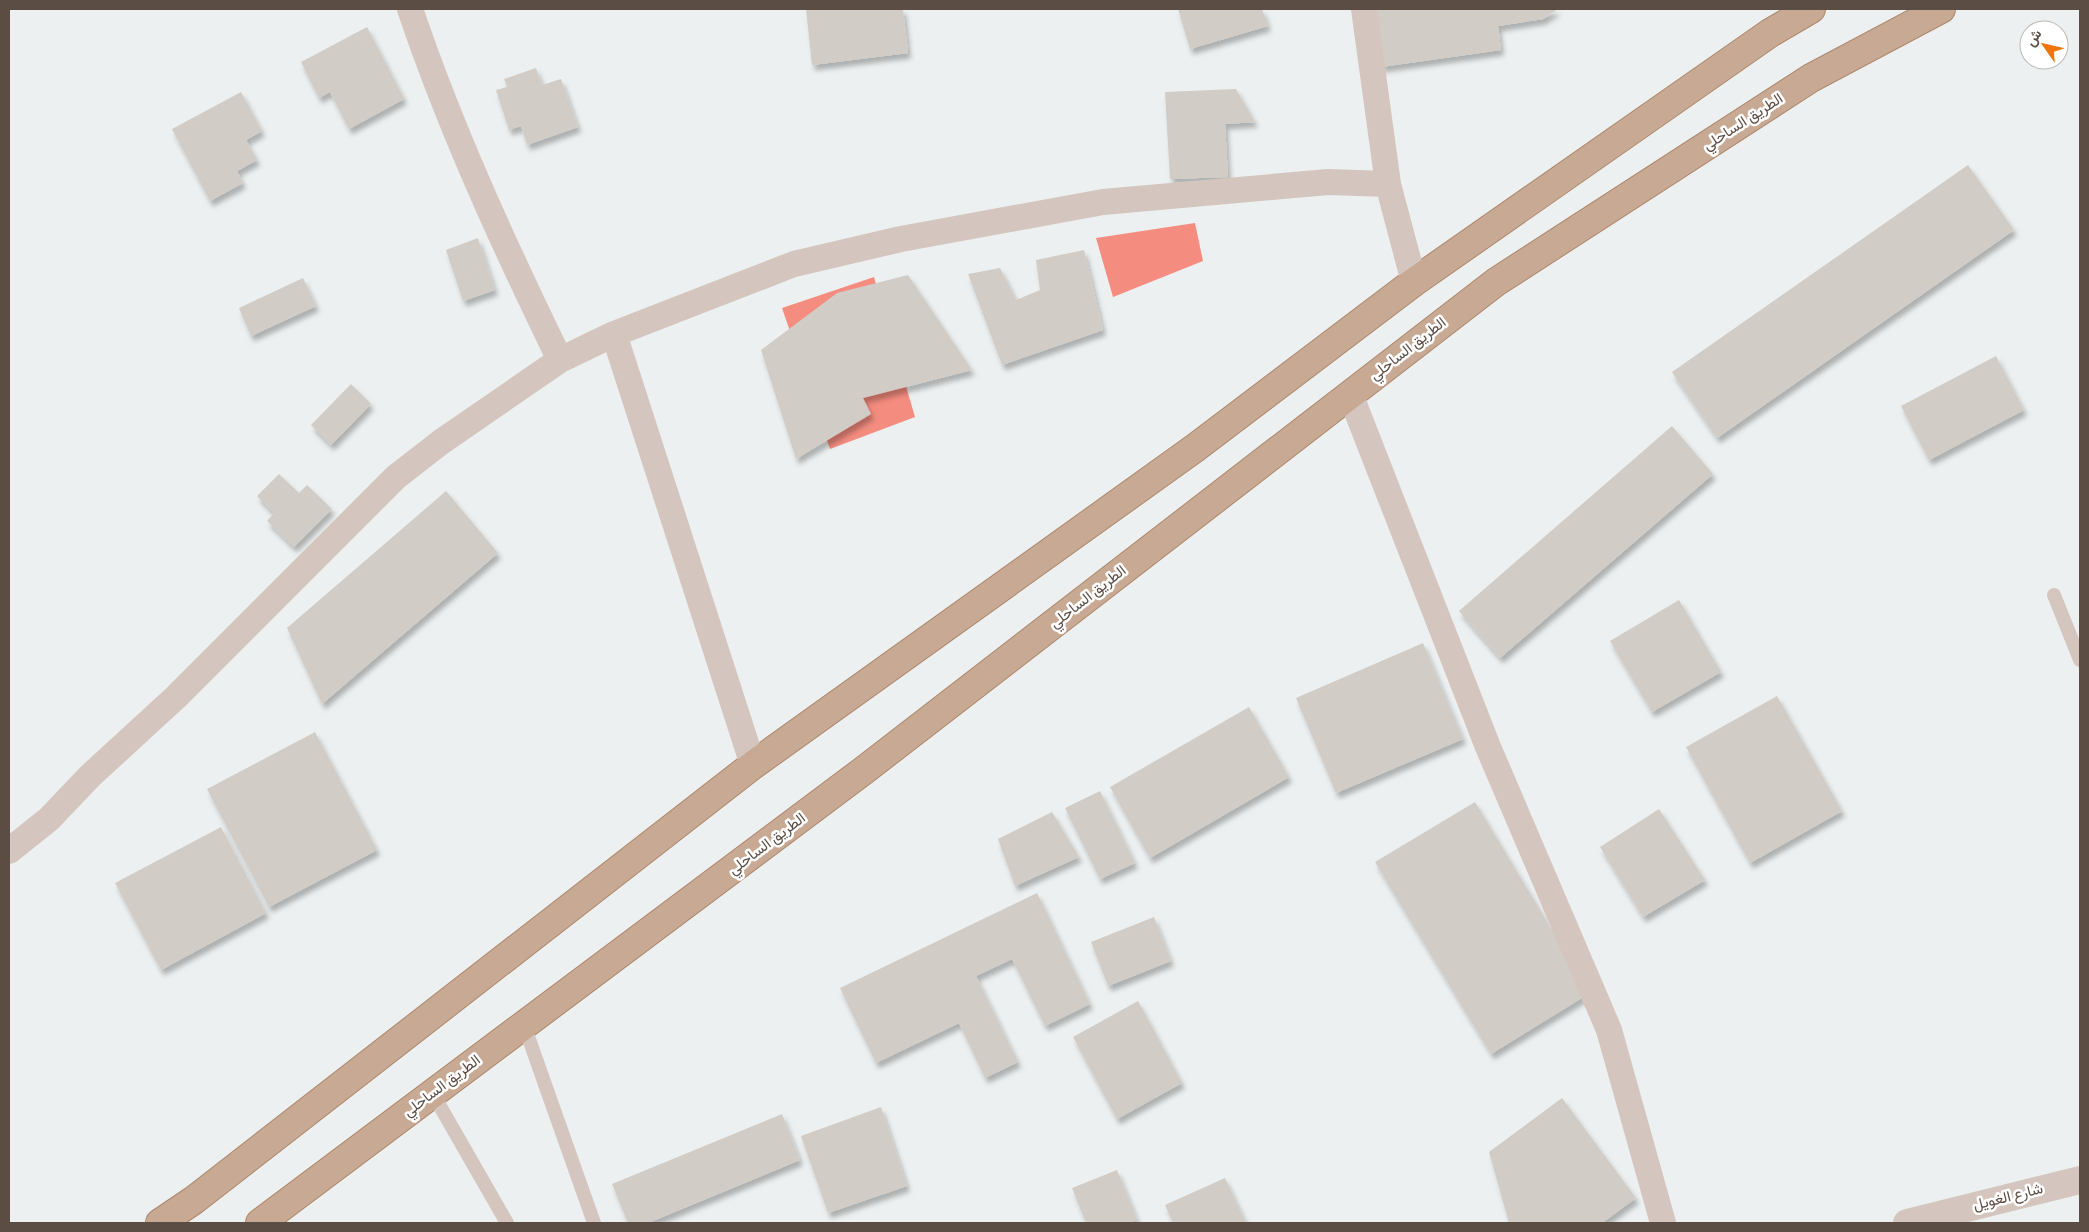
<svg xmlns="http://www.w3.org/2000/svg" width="2089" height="1232" viewBox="0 0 2089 1232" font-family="'Source Sans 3',Vazirmatn,sans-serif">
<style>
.water{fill:#f48c7f}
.building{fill:#d1ccc6;filter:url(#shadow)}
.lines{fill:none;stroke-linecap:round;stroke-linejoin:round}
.trunk-casing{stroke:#ad876b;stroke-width:30}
.service{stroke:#d4c6bf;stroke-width:14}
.minor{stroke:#d4c6bf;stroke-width:26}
.tertiary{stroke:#d4c6bf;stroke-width:28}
.trunk{stroke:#c8aa94;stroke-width:28}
.labels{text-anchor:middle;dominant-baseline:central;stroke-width:5;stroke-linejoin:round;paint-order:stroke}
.street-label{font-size:15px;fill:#5c4d44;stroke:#fff}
</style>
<defs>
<filter id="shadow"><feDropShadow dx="3" dy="5.5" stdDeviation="2.5" flood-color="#0004"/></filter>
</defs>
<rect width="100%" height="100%" fill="#edf0f0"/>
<path class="water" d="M1195,223l8,38 -90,36 -17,-59z
M874,277l41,140 -85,32 -48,-141z"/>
<path class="building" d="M806,9h97l5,44 -96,12z
M1178,9h84l6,17 -78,23z
M1373,9h185l-15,10 -45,7 3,24 -120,17z
M367,27l37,72 -55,30 -19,-37 -11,6 -18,-36z
M536,68l6,17 19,-6 17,48 -51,18 -6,-19 -12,4 -13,-40 11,-3 -3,-8z
M1236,89l19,33 -30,2 3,53 -58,2 -5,-87z
M241,92l21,39 -16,9 11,20 -20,11 6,12 -33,18 -38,-72z
M1968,165l46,65 -297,208 -45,-66z
M478,238l17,52 -32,11 -17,-51z
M1084,250l19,80 -101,35 -34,-91 32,-6 16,32 24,-10 -4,-30z
M908,275l64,95 -109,28 8,16 -75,45 -35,-109 76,-57z
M303,278l13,28 -65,30 -12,-28z
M1996,356l28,54 -95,50 -28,-54z
M351,384l20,20 -40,41 -20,-20z
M1672,426l41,48 -213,184 -41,-47z
M279,474l20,19 8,-8 25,24 -38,38 -27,-26 7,-8 -17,-17z
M446,491l52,62 -176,151 -35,-76z
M1679,600l42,72 -69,40 -42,-71z
M1423,643l40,96 -127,54 -40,-95z
M1777,696l65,115 -92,52 -64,-116z
M1249,707l40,70 -139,81 -40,-71z
M315,732l62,118 -108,57 -62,-118z
M1100,791l35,72 -35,16 -35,-71z
M1475,802l115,191 -99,61 -116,-192z
M1659,809l46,71 -62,37 -43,-70z
M1052,812l27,45 -64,29 -17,-47z
M221,827l45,86 -105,57 -46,-87z
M1037,893l53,111 -45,22 -33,-67 -36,17 42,86 -33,16 -26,-55 -83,40 -36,-75z
M1154,917l17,44 -63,25 -17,-44z
M1138,1001l44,82 -65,36 -44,-82z
M1562,1098l74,100 -34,25h-93l-20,-71z
M881,1107l26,79 -79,27 -27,-77z
M782,1114l18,46 -152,63h-20l-16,-39z
M1117,1170l20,50 -8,3h-43l-14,-35z
M1225,1178l21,45h-73l-8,-18z"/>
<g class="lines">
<defs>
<path id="trunk" d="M160,1223l34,-23 559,-435 442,-317 219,-166 356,-249 41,-24
M260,1223l603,-452 633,-489 315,-204 130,-69"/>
</defs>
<use href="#trunk" class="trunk-casing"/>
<path class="service" d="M2054,595l26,65
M524,1025l70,198
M433,1094l74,129"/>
<path class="minor" d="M410,9c41,121 94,236 150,351
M1364,9l24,175
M614,334l139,431
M1350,394l138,353 121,283 54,193
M9,851l40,-32 41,-43 86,-79 220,-220 45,-35 119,-82 54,-26 180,-70 107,-25 202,-37 225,-20 60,2 26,98"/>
<path class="tertiary" d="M1907,1223l173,-43"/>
<use href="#trunk" class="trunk"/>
</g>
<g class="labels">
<g class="street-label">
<text transform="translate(1743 122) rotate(-33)">الطريق الساحلي</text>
<text transform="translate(1408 349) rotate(-38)">الطريق الساحلي</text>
<text transform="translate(1088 597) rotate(-38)">الطريق الساحلي</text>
<text transform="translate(767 844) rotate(-37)">الطريق الساحلي</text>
<text transform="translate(442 1086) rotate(-37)">الطريق الساحلي</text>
<text transform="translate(2008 1197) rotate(-14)">شارع الغويل</text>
</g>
</g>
<rect width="2089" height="1232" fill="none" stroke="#5c4d44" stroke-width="20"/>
<g transform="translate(2044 45) rotate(304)"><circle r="24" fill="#ffffff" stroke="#beb8b4"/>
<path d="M0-4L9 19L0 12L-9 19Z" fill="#f07407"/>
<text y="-8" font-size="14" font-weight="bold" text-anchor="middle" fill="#5c4d44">ش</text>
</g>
</svg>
